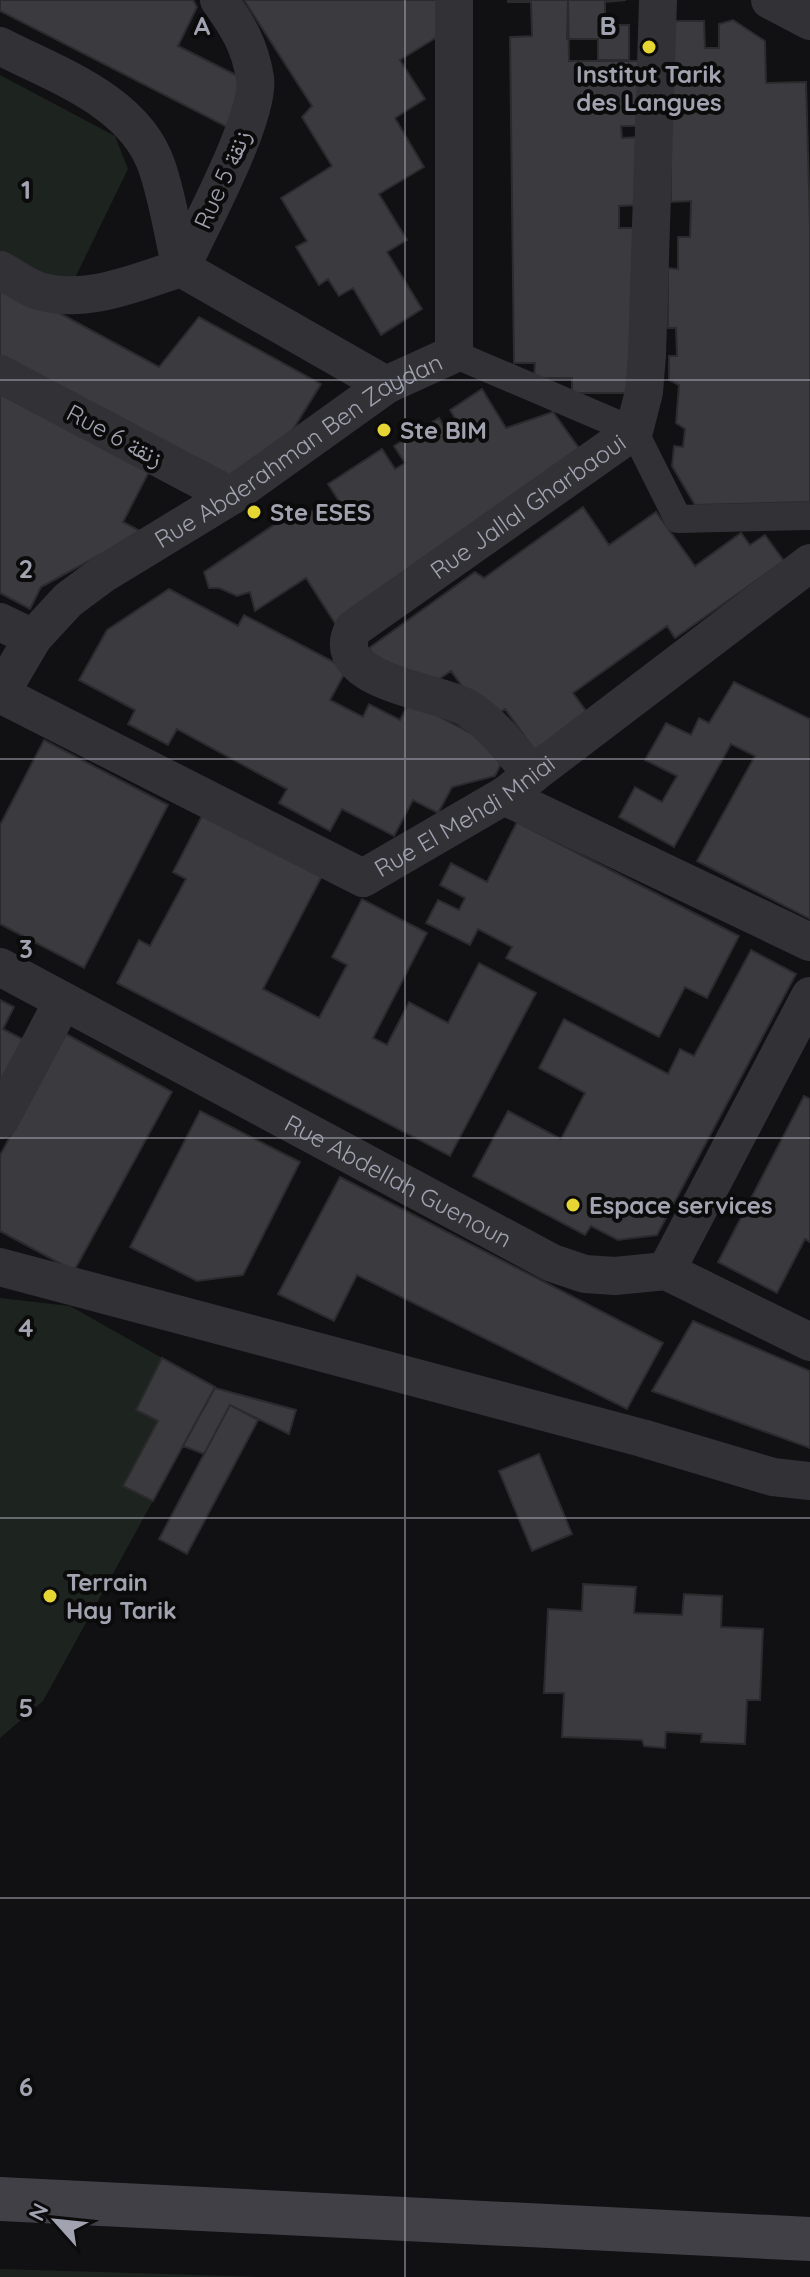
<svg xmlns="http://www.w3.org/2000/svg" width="810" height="2277" viewBox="0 0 810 2277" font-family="Quicksand,'Noto Naskh Arabic',sans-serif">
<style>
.green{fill:#1d241f}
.building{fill:#3b3a3e;stroke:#2b2a2d;stroke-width:2}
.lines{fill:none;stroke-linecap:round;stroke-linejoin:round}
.pedestrian{stroke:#323136;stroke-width:28}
.minor{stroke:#323136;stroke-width:38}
.secondary{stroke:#404046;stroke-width:44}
.grid{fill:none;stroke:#a2a3b1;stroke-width:2;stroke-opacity:0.55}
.poi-dot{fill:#e5d634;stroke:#0c0b0c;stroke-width:3}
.labels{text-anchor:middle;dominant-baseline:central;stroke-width:8;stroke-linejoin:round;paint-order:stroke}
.poi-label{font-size:24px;font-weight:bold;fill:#a2a3b1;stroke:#0c0b0c;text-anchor:start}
.street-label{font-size:24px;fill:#a2a3b1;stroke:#0c0b0c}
.grid-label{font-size:26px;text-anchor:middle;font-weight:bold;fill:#a2a3b1;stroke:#0c0b0c;stroke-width:8;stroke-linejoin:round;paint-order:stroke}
</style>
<rect width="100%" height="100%" fill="#111012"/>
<path class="green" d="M0,75l115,61 13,33 -56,115 -72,-25z
M0,1298l70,8 145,82 -172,313 -43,37z
M0,2269l261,8h-261z"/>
<path class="building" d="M0,0h193l4,7 -19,39 72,36 -23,45 -227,-116z
M244,0h199l-1,34 -42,26 25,39 -30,19 29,49 -45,27 28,46 -20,12 35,57 -41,26 -28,-47 -14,8 -11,-17 -9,6 -23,-38 11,-6 -26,-43 51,-32 -30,-49 10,-11z
M508,0h60l1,61h77v65h-25l1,12 18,-1 1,68 -22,1v22h25l-7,165h-65v-15h-38l1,-15h-21l-4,-326 22,-1 -1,-34h-23z
M568,0h58l-21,2v23h24v35h-31v-21h-31z
M733,20l32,21 1,42 40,-1 4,143v277l-115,3 -23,-39 2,-20 9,1 2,-18 -9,-6 3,-38 -10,-5v-24h8l-1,-28h-8v-60l10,1v-32h12l1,-36 -20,1v-181h33l1,27h14v-24z
M0,281l159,86 40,-50 122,67 -29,47 -64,48 -228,-119z
M0,385l152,81 -29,56 19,10 -101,55 -11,22 -30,-16z
M482,389l24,39 47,-16 36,50 -249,169 -34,-53 -51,33 -5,-19 -13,4 -18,-8h-10l-5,-16 98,-66 6,8 18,-12 9,8 7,-4 -14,-22 54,-35 13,20 10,-6 -11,-17 45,-28 10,17 12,-7 -11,-18z
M583,507l26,38 47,-33 39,54 46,-33 9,12 15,-10 19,26 -109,77 -8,-12 -94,67 16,22 -53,37 -31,-43 -18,12 -36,-50 -29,20 -28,-8 -25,-35 106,-76 9,6z
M169,589l69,37 6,-11 103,54 -17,31 33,17 6,-13 31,16 10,-19 97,51 -12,24 -43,11 -14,26 -25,-13 -19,36 -52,-27 -12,22 -51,-28 8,-14 -110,-60 -9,16 -40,-21 7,-14 -56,-30 28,-50z
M734,682l76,37v200l-113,-58 58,-105 -24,-12 -57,103 -55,-30 16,-30 27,15 15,-26 -32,-16 21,-37 25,12 8,-17 10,5z
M44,740l124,65 -84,163 -84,-44v-99z
M203,814l119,62 -59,113 56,29 28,-53 -15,-8 30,-58 65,34 -54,105 14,7 22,-43 39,21 31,-60 57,30 -86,163 -333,-173 22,-43 11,6 36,-67 -13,-7z
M517,822l222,114 -32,62 -22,-11 -26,50 -153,-79 6,-11 -34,-18 -8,16 -44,-22 12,-23 21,10 6,-12 -25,-13 11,-22 36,19z
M751,950l45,24 -139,261 -39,5 -27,-14 -6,9 -112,-59 35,-65 53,28 24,-46 -46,-25 25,-49 104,55 12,-25 14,7z
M0,1000l14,7 -11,22 23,12 -26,53z
M66,1034l106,58 -98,179 -74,-40v-76z
M804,1096l6,3v143l-5,-3 -28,54 -59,-31z
M200,1111l100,51 -57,113 -46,6 -67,-34z
M340,1177l323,166 -36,66 -270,-134 -23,46 -56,-27z
M693,1321l117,50v77l-158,-57z
M162,1358l53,29 -62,114 -30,-15 35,-65 -22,-11z
M215,1388l81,22 -7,24 -59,-29 -26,49 -21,-8z
M230,1405l28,15 -71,134 -28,-15z
M539,1454l33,80 -40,17 -33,-80z
M583,1584l53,3 -2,26 48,2 2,-21 38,2 -1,31 42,2 -3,71h-13l-2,44 -44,-2 1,-8 -36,-2 -1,16 -21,-2 -2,-6 -80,-3 2,-44h-20l4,-84 34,2z"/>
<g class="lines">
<path class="pedestrian" d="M454,354l180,77 44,88 132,-3"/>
<g class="minor">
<path d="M219,0c19,26 31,46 36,78 6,37 -56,151 -74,190l205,117"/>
<path d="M770,0l40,21"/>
<path d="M0,46c56,29 135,55 157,121 11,32 16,68 24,101 -45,14 -95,37 -142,23 -13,-4 -27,-15 -39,-21"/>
<path d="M0,374l231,122"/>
<path d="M0,622l33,16"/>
<path id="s1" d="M0,694l363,184 141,-82 306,-233"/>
<path id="s2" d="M0,694l33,-56 35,-38 35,-26 128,-78 155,-111 68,-31v-354"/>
<path id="s3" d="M532,775c-19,-24 -39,-51 -65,-67 -28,-17 -141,-26 -114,-79l281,-198 10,-39 3,-37 11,-355"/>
<path d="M504,796l306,146"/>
<path id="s4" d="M0,967l552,296 33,11 30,2 51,-5 144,71"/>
<path d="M0,1120l63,-119"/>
<path d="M0,1267l642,171 131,39 37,4"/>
<path d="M666,1271l144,-275"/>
</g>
<path class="secondary" d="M0,2199l810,40"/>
</g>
<path class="grid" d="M405,0v2277M0,380h810M0,759h810M0,1138h810M0,1518h810M0,1898h810"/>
<g class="poi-dot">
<circle cx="649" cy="47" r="8"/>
<circle cx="384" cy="430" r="8"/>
<circle cx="254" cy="512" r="8"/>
<circle cx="573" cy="1205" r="8"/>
<circle cx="50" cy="1596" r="8"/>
</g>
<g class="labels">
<g class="poi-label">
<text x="649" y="74" text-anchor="middle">Institut Tarik<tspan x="649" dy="28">des Langues</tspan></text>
<text x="400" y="430">Ste BIM</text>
<text x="270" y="512">Ste ESES</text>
<text x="589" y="1205">Espace services</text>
<text x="66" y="1582">Terrain<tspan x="66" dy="28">Hay Tarik</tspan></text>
</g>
<g class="street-label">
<text transform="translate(222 179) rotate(-66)">Rue 5 زنقة</text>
<text transform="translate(115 435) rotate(28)">Rue 6 زنقة</text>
<text stroke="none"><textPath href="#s2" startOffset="392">Rue Abderahman Ben Zaydan</textPath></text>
<text stroke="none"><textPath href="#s3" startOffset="464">Rue Jallal Gharbaoui</textPath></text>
<text stroke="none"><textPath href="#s1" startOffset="526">Rue El Mehdi Mniai</textPath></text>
<text stroke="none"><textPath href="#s4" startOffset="452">Rue Abdellah Guenoun</textPath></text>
</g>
</g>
<g class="grid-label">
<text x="202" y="35">A</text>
<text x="608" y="35">B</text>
<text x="26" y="199">1</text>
<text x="26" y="578">2</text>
<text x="26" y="958">3</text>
<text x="26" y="1337">4</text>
<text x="26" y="1717">5</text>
<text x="26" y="2096">6</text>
</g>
<g transform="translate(56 2221) rotate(297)" stroke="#0c0b0c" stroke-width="6" paint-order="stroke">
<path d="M0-6L14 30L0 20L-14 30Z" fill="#a2a3b1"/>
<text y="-12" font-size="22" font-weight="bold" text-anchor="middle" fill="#a2a3b1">N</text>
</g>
</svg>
